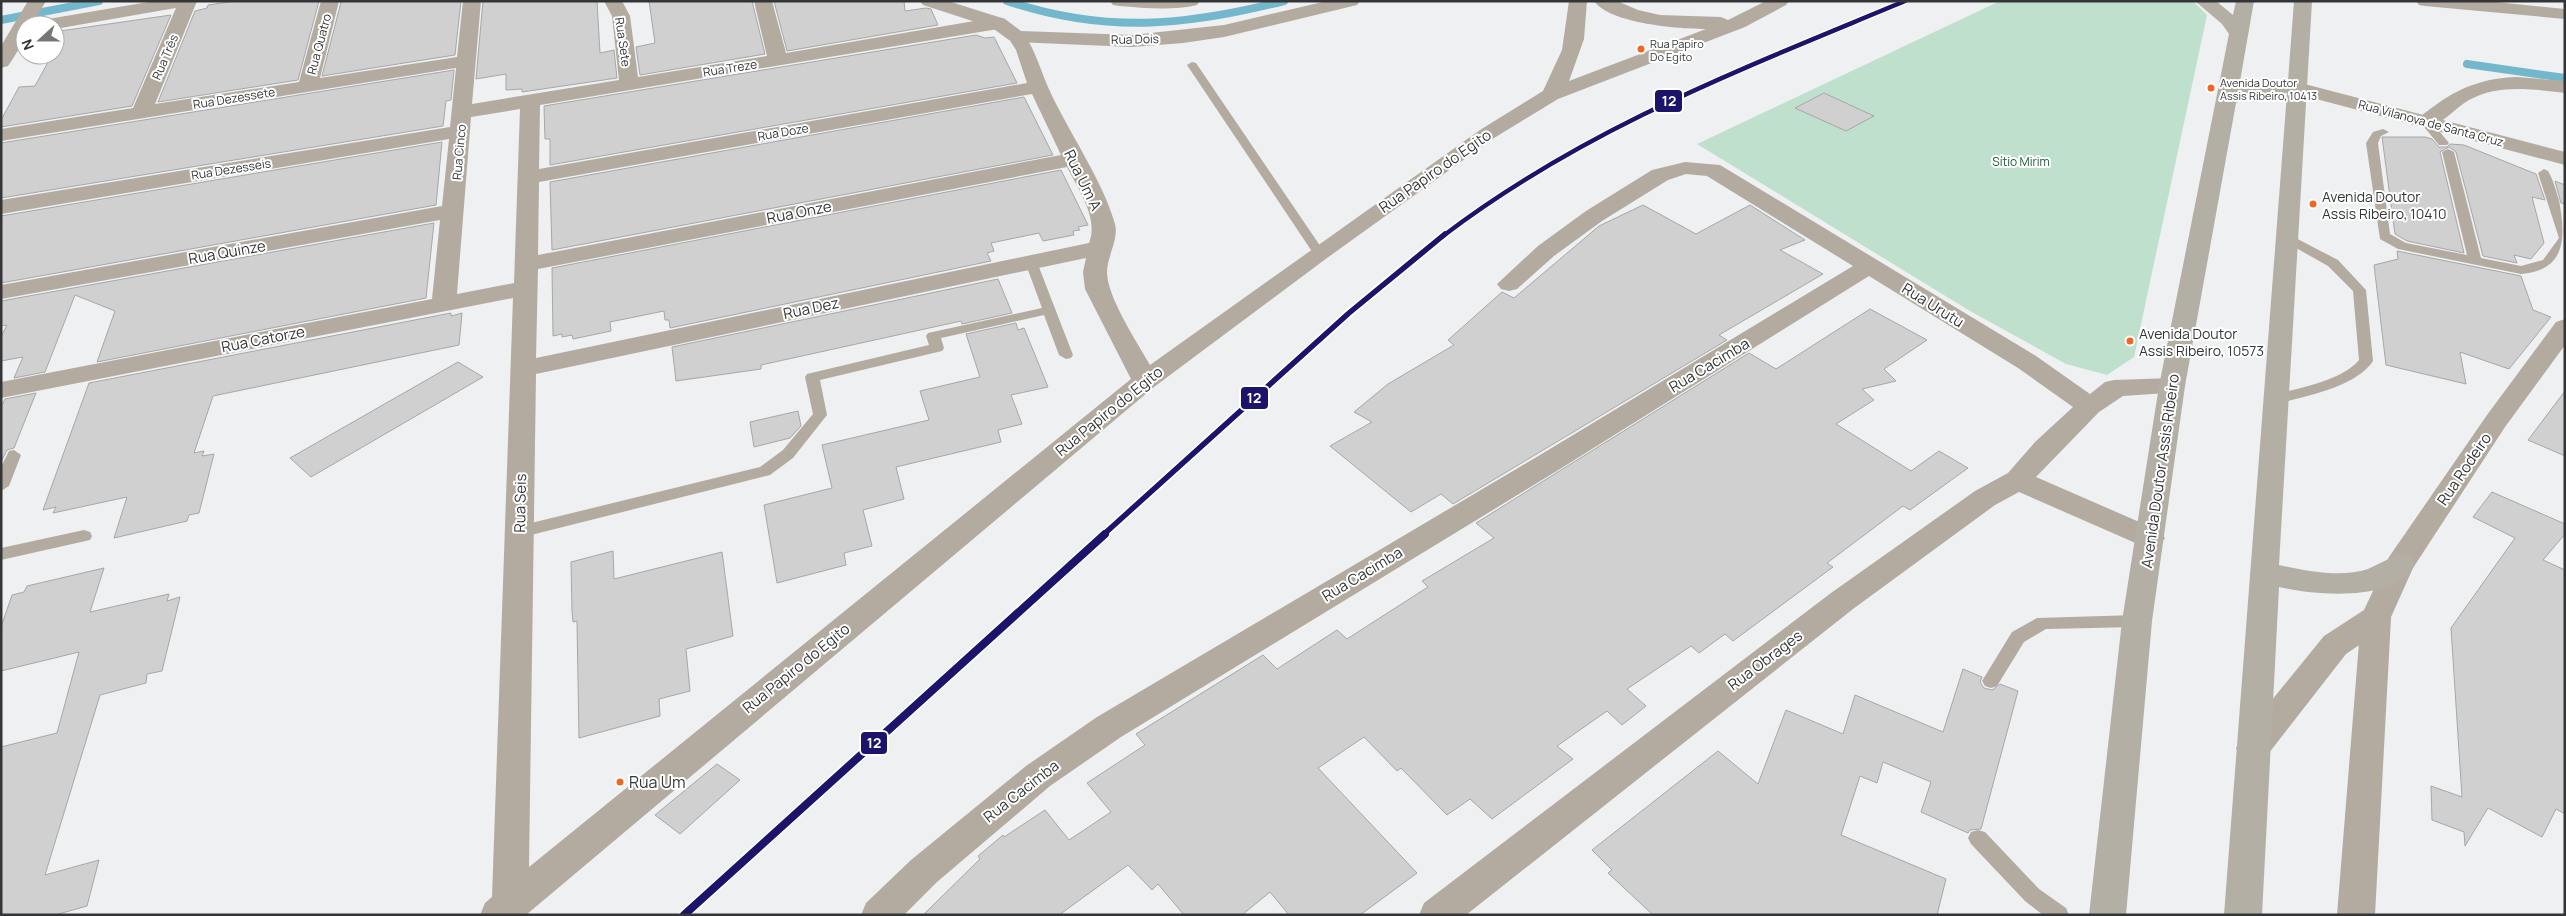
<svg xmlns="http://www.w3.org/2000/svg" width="2566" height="916" viewBox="0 0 2566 916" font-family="Manrope,sans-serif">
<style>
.green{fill:#bfe0cc}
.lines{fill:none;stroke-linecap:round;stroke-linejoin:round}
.stream{stroke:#72b7cb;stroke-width:8}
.building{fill:#d0d0d0;stroke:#a6a7a8}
.service{fill:#b3ab9f;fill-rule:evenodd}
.minor{fill:#b3ab9f;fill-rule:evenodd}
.tertiary{fill:#b3ab9f;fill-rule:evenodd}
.primary{fill:#b4afa5;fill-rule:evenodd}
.rail-1-far2-casing{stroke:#fff;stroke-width:7}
.rail-1-far1-casing{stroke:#fff;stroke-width:9}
.rail-1-casing{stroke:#fff;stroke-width:11}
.rail-1-far2{stroke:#1c146b;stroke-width:4.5}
.rail-1-far1{stroke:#1c146b;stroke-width:5.5}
.rail-1{stroke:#1c146b;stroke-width:8}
.bus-dot{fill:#f26522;stroke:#fff;stroke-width:2}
.labels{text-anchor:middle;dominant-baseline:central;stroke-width:4;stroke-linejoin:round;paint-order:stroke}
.far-bus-label{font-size:11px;fill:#333536;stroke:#fff;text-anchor:start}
.far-street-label{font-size:12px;fill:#333536;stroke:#fff}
.far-park-label{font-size:12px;fill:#165b36;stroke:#fff}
.bus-label{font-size:14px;fill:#333536;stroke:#fff;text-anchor:start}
.street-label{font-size:15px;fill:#333536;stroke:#fff}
.near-bus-label{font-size:16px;fill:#333536;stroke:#fff;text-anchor:start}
.line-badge{stroke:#fff;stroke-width:2}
.badge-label{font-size:14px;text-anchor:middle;font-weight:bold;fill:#fff}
</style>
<rect width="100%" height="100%" fill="#eef0f2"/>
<path class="green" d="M2000,1h193l14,14 -73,342 -27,18 -41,-11 -96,-53 -273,-167z"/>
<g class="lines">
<path class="stream" d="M1007,1c98,33 179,25 277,0
M1,20l98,-19
M2467,64l98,14"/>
</g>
<path class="building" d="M235,1h84l-21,79 -140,22 37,-91 12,-3 1,-3z
M344,1h117l-6,54 -133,21 19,-74z
M483,1h114l3,52 14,-3 3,28 -95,14v-3l-16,1v-16l-30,5z
M649,1h103l13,53 -125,21 -4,-28 19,-4z
M774,1h130l1,10 21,-3 5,1 7,16 -151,26z
M171,15l-39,91 -131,21v-7l18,-33 16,-1 17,-31h3v-20l5,-4z
M976,35l9,3 9,-1 23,46 -467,82v-26h-5l-1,-33z
M454,70l-3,30 -5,1 -3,25 -442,72v-55z
M1824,93l50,23 -28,15 -51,-23z
M1024,97l29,58 -501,95 -2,-68z
M2382,137h43l7,2 7,8h8l3,-3 14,1 72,29 9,26 -13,-3 12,46 -13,16 -17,-4 3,8 -34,-7 -27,-104 -7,-5 -9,5 24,101 -57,-12 -12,-7z
M442,142l-6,63 -435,78v-67z
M1061,170l27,55 -10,2 2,3 -7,1 1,4 -31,6 -4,-8 -48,10 3,8 -7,2 4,8 -321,67 -1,-8h-4l-1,-9 -54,11 1,9 -38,8 -1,-4 -10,2v-3l-9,2 -1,-68z
M2555,181l10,4v19l-4,-1z
M1643,205l53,29 54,-29 55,35 -25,10 43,24 -104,61 8,5 -274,164 -12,-10 -30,18 -81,-66 42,-24 -18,-10 34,-28 66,-39 -6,-5 54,-48 12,6 85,-72z
M434,223l-8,75 -329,64 18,-51 -40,-16 -30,77 -31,6 9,-21 -22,4v-24l6,-12 -6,1v-25z
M2397,251l124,25 12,34 18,7 -42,52 -49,-17 6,32 -80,-19 -12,-100 24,-6z
M998,279l14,34 -50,11 -1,-3 -200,44v4l-85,12 -4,-34z
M1870,309l57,31 -43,29 12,12 -34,8 12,11 -38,24 75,47 28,-20 29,17 -58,42 -7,-4 -76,57 6,4 -100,74 -8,-7 -26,19 -8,-7 -64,43 19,17 -24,19 -15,-14 -50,35 16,13 -81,60 -22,-20 -23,16 -46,-47 -4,3 -33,-34 -46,31 99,105 -57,42h-71l-19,-23 -28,23h-58l-26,-31 -6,6 -24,-25 -69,50h-136l57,-56 -2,-3 25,-21 1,2 41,-27 24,30 42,-28 -24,-29 58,-38 -9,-11 127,-79 14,14 60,-39 10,9 81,-52 -6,-6 72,-43 -18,-15 273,-170 27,16z
M451,313v3l11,-3 -3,32 -246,51 -19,57 10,-2 -2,5 12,-2 -15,59 -10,2 -2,6 -73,17 13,-41 -74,16 3,-6 -13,3 46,-127z
M1016,323l2,7 6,-2 24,59 -37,8 11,29 -24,6 3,12 -105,25 8,32 -41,11 9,36 -28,7 2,12 -69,18 -13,-78 68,-17 -10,-43 107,-25 -9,-29 60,-14 -14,-43z
M458,362l25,15 -172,100 -21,-19z
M2565,391v65l-37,-16z
M36,393l-22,55 -7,2 -6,12v-55l4,-8z
M798,411l3,15 -11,12 -36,9 -4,-25z
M2492,492l73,32v10l-22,26 22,10v244l-9,-5 -14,28 -54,-29 -23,38 -1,-14 -32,-12 -1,-34 31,11 -11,-169 64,-90 -42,-21z
M613,551l1,28 108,-27 11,84 -47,13 4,42 -31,8 1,17 -81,22 -2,-117 -4,1 -1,-11 -1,-49z
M104,568l-14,44 79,-18 -2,7 13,-4 -18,74 -15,3 -1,9 -46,12 -55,180 54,-15 -12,46 -32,9h-54v-168l56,-14 22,-81 -78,19v-44l11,-32 12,-3 3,-6z
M1963,669l19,8 -2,5 4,6 8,2 8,-6 18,7 -37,138 -11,1 -2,3 -47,-21 10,-30 -48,-20 -6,21 -17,-7 -19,59 105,44 -9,36h-284l-45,-42 4,-3 -20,-20 126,-99 40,33 28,-74 57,24 12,-39 88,37z
M717,764l23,16 -60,54 -25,-19z"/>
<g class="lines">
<path class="service" d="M1192,62l4,1 129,190 -2,3 -4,1 -6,-4 -126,-188z
M2426,119l4,1 19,23 -2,2h-8l-19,-23 2,-2z
M2383,129l6,3 -8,4 -3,7 12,91 16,9 61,12 -25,-103 6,-3 6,3 27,106 40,8 22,-6 16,-22 -21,-65 6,-4 4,2c5,8 8,20 11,29 7,39 7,70 -38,74l-123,-25 -18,-10 -14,-96 7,-11z
M2286,233l52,27 28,30 7,71c-17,26 -67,35 -97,43l-5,-2 -2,-3 2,-3c26,-8 71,-15 88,-36l-6,-69 -25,-25 -46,-26 -2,-3z
M1031,258l6,4 36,93 -2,3 -5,1 -7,-4 -15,-40 -103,23 3,10 -2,3 -122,29 7,35 -34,43 -23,17 -251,63 -6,-2 -2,-4 2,-4 6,-2 241,-59 23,-17 30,-36 -8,-37 2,-3 122,-29 -3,-9 2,-3 114,-25 -17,-46z
M14,450l7,5 -12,31 -8,5v-24l8,-16z
M84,530l6,2 2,4 -2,4 -89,20v-12z
M2137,615l6,1 2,5 -2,5 -6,1 -91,2 -22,13 -27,44 -6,2 -6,-2 -3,-5 30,-49 25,-14z
M1978,830l7,2 54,57 27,19 3,7h-26l-18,-14 -54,-57 -3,-6 3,-6z"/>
<path class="minor" d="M179,1h18l-42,103 144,-22 22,-81h18l-19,77 137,-21 6,-56h18l-9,103 147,-24 -7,-64 -8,-15h18l8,15 8,61 129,-21 -13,-55h18l14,52 212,-36 7,2 2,4 -2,4 -7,2 -458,76 -1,64 488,-86 -11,-33 -9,-14 2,-4h14c12,18 17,36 25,55 19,43 55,93 67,137 4,15 -8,33 -8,48 0,25 30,70 43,93l330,-235 63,-39 19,-41 7,-49h18l-3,38 -15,42 137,-52c-25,0 -96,-5 -112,-28h23l21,9 22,5 61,2 7,3 38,-19h23l-3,4 -41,22 -187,72 -64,39 -167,120 -173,129 -628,528h-46l5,-12 7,-6 21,-599 -512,100v-16l431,-83 8,-79 -439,79v-14l441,-79 7,-67 -448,75v-14l449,-73 6,-59 -455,73v-12l132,-21zM1032,94l29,61 -523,100 1,-73zM520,109l-6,174 -57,11 14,-177zM1067,167c11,22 32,51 22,76l-553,115 2,-89zM1086,258l-3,14 2,17 46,90 -602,488 7,-493z
M1110,1h90l-3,4c-25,6 -52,3 -78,1l-6,-1z
M2416,1h70l79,8v10l-140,-13 -6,-1z
M2517,77l48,4v12c-33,-4 -67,-9 -96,7 -16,9 -31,31 -50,26l-3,-4c4,-6 11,-11 17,-15 26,-20 52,-29 84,-30z
M1685,162l35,3 316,191 54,38 15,-12 9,-2 58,-2 9,2 4,6 -4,6 -58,4 -24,16 -63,65 124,54 5,7 -5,7 -10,4 -10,-4 -121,-53 -24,13 -142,104 -387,306h-47l5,-12 407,-310 144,-102 33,-18 27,-31 38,-35 -55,-39 -149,-92 -309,193 -439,268 -71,49 -113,96 -33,33h-43l5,-12 45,-43 115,-94 71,-49 443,-262 313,-189 -146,-90 -21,-2 -18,6 -66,41 -48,35 -37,33 -8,2 -8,-2 -4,-5 41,-38 48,-35 66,-41z
M2376,606l11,4 4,8 -16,297h-38l24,-297 4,-8z"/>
<path class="tertiary" d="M28,1h18l-14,24h-7c0,16 -8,28 -17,41l-7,2v-22z
M154,1h42l-3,4 -6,1 -132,23v-4h-16l2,-4 7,-2z
M920,1h28l57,18 16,12 111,4 92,-10 103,-24h33l-3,4 -133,32 -41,6 -51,4 -116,-5 -7,-2 -18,-13 -68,-22z
M2297,82l268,70v13l-275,-73 -3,-4 3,-4z
M2565,319v26l-60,82 -92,141 -26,58 -41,28 -81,104 -12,4 -12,-4 -5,-10 5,-10 83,-102 40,-26 25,-53 98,-142 69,-93z"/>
<path class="primary" d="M2195,1h21l17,14 3,-14h18l-15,86 21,-6h28l6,-80h18l-33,564c28,6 62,13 89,4 11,-5 21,-11 32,-15l11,3 4,8c-22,38 -100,30 -136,22l-17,328h-38l63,-822 -31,1 -20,9 -51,283 -33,235 -26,294h-37l33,-294 37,-235 70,-352 -7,-10z"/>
<defs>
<path id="rail-1-far2" d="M1443,236c142,-108 299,-167 462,-235"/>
<path id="rail-1-far1" d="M1103,535l246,-222 96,-79"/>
<path id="rail-1" d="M684,915l421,-381"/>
</defs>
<use href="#rail-1-far2" class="rail-1-far2-casing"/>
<use href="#rail-1-far1" class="rail-1-far1-casing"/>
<use href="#rail-1" class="rail-1-casing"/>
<use href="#rail-1-far2" class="rail-1-far2"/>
<use href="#rail-1-far1" class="rail-1-far1"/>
<use href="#rail-1" class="rail-1"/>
</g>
<g class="bus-dot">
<circle cx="1641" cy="49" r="4.5"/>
<circle cx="2211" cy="88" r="4.5"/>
<circle cx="2313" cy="204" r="4.5"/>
<circle cx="2130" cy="341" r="4.5"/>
<circle cx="620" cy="782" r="4.5"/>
</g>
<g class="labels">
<g class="far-bus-label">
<text x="1650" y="43">Rua Papiro<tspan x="1650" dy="13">Do Egito</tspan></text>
<text x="2220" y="82">Avenida Doutor<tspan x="2220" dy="13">Assis Ribeiro, 10413</tspan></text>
</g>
<g class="far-street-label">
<text transform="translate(1135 39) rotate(-1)">Rua Dois</text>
<text transform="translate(623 42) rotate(82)">Rua Sete</text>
<text transform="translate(319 44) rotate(-75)">Rua Quatro</text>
<text transform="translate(165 57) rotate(-67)">Rua Três</text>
<text transform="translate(730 68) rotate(-9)">Rua Treze</text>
<text transform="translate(234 98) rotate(-9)">Rua Dezessete</text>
<text transform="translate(2431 123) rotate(15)">Rua Vilanova de Santa Cruz</text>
<text transform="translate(783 132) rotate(-10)">Rua Doze</text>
<text transform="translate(459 152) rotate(-85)">Rua Cinco</text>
<text transform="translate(231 169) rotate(-9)">Rua Dezesseis</text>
</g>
<g class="far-park-label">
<text x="2021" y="161">Sítio Mirim</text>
</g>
<g class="bus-label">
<text x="2322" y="196">Avenida Doutor<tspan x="2322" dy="17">Assis Ribeiro, 10410</tspan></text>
<text x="2139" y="333">Avenida Doutor<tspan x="2139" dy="17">Assis Ribeiro, 10573</tspan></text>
</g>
<g class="street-label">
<text transform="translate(1435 171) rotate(-35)">Rua Papiro do Egito</text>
<text transform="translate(1083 180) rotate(64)">Rua Um A</text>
<text transform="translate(799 212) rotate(-11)">Rua Onze</text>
<text transform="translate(227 252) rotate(-10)">Rua Quinze</text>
<text transform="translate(1933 305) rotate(32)">Rua Urutu</text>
<text transform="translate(811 308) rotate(-12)">Rua Dez</text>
<text transform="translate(263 339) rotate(-11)">Rua Catorze</text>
<text transform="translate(1709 365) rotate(-31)">Rua Cacimba</text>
<text transform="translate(1109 411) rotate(-39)">Rua Papiro do Egito</text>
<text transform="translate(2464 469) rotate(-56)">Rua Rodeiro</text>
<text transform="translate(2160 471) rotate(-82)">Avenida Doutor Assis Ribeiro</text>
<text transform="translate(520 503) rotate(-89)">Rua Seis</text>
<text transform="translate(1362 574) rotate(-31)">Rua Cacimba</text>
<text transform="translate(1765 660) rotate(-37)">Rua Obrages</text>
<text transform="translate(796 668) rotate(-39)">Rua Papiro do Egito</text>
<text transform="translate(1021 791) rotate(-38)">Rua Cacimba</text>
</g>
<g class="near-bus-label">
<text x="629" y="782">Rua Um</text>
</g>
</g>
<g class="line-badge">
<rect x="1654" y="89" width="29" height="24" rx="5" fill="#1c146b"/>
<rect x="1240" y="386" width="29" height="24" rx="5" fill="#1c146b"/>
<rect x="860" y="731" width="28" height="24" rx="5" fill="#1c146b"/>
</g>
<g class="badge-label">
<text x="1669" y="106">12</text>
<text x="1254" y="403">12</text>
<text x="874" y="748">12</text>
</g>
<rect width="2566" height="916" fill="none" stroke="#333536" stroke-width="5"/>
<g transform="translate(40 40) rotate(249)"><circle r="24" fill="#ffffff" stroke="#adaeaf"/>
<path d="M0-4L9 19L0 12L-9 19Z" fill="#747678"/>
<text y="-8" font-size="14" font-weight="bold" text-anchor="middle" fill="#333536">N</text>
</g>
</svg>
